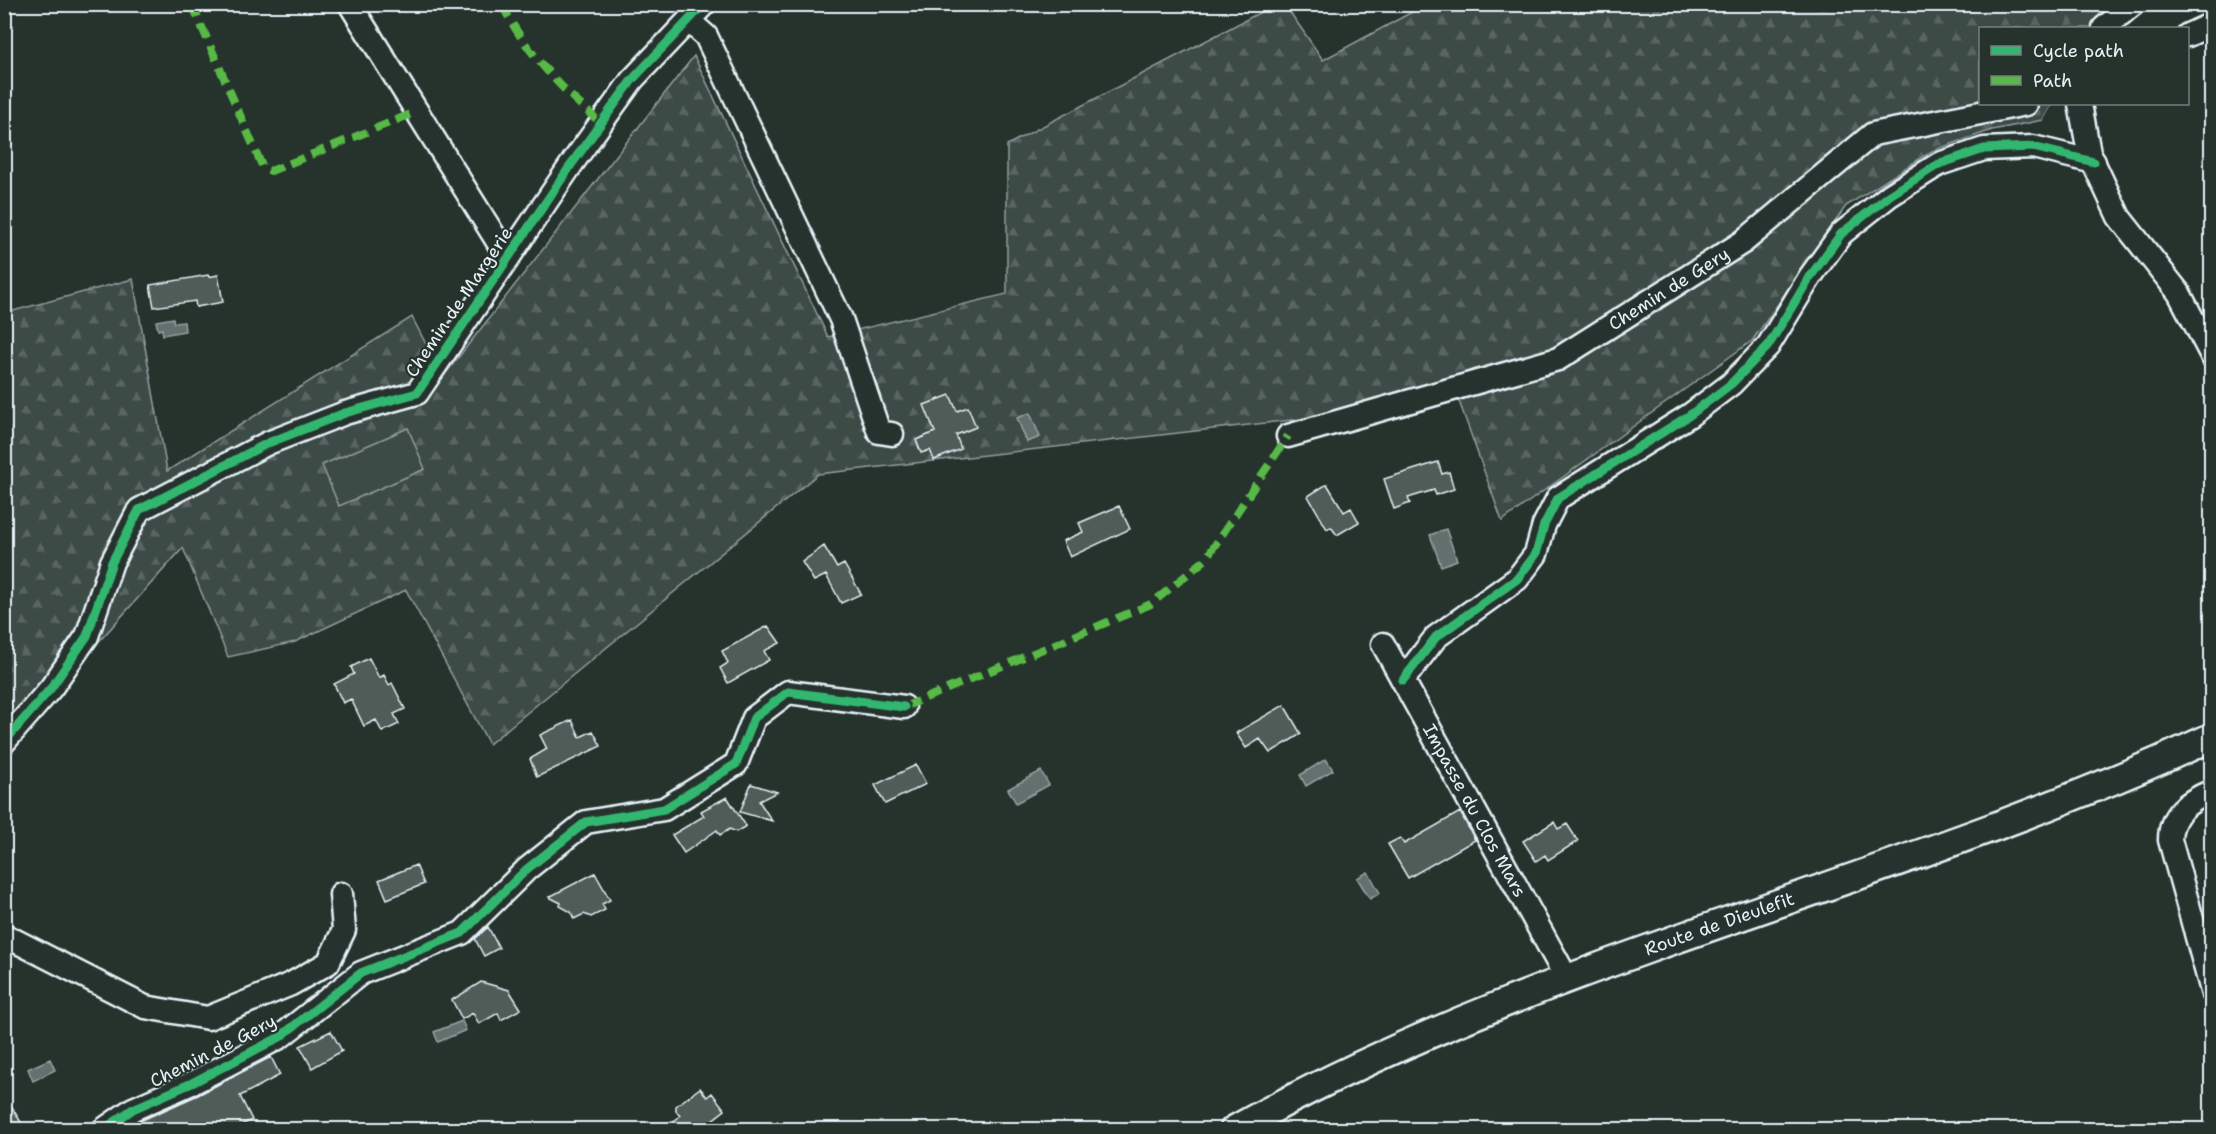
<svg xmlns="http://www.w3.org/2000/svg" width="2216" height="1134" viewBox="0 0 2216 1134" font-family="'Shantell Sans',sans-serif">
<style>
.forest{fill:url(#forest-firs);stroke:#939ea0;stroke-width:1.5}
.garden{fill:#3e4b47;stroke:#939ea0;stroke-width:1.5}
.water{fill:#636f6d;stroke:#98a3a5;stroke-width:1.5}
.building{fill:#505c59;stroke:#e8f1f8;stroke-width:1.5}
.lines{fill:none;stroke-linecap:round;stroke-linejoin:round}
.minor-casing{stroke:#e8f1f8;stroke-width:27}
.major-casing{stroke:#e8f1f8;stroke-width:32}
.minor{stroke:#26332d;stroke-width:22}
.major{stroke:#26332d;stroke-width:27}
.quiet{stroke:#58b947;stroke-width:8;stroke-dasharray:15 8;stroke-linecap:butt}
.cycleway-casing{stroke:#26332d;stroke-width:13}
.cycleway{stroke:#33b770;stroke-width:9}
.labels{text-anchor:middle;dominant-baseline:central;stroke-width:4.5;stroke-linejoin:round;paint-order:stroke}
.street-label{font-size:18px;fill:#e8f1f8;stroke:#26332d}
</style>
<defs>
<pattern id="forest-firs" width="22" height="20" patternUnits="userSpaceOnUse" patternTransform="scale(1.5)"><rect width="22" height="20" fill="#3e4b47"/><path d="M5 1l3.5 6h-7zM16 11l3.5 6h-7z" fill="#5a6562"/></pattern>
</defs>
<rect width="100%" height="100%" fill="#26332d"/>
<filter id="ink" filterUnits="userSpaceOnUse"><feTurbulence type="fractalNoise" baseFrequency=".0167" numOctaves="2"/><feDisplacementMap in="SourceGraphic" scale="12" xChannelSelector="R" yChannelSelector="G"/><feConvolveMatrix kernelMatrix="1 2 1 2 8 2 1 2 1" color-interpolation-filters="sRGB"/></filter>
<g filter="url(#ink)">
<path class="forest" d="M1274,5h11l38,55 102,-55h701l-27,23h-119v76h72l-9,16 -51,10 -60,21 -86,55 -93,134 -251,181 -43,-120 -641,73 -329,270 -83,-154 -111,52 -67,15 -45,-109 -178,198v-433l128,-34 34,192 245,-154 31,60 251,-321 134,281 179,-43v-149z"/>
<path class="garden" d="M408,428l17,41 -86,37 -17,-41z"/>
<path class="water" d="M173,318l1,5 10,-1 1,9 -22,4 -1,-6 -4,1 -2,-9z
M1030,413l10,24 -13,5 -10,-24z
M1446,529l11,31 -16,6 -11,-31z
M1326,759l7,11 -27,16 -6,-11z
M1041,771l8,14 -33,18 -8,-14z
M1368,872l12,21 -10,6 -13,-21z
M462,1021l4,9 -28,12 -4,-10z
M50,1059l5,11 -22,11 -5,-12z"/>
<path class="building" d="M208,275l1,2 9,-2 5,27 -27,5 -1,-6 -41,6 -4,-22z
M950,395l7,16 11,-4 8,20 -20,8 5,14 -27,11 -4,-10 -9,3 -5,-13 19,-8 -11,-27z
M1438,462l4,12 7,-2 5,17 -18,6 -2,-5 -26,8 2,5 -16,6 -10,-30z
M1327,484l17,28 7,-4 8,14 -22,13 -6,-8 -4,2 -19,-33z
M1119,506l11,23 -60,28 -7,-16 20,-9 -4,-9z
M824,546l13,22 7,-4 17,30 -20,9 -15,-28 -12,6 -12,-19z
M768,626l12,17 -16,8 5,9 -41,23 -8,-15 8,-5 -6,-12z
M369,658l10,20 5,-3 5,10 3,-2 13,26 -11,5 5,10 -17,8 -6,-12 -12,6 -13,-27 -8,4 -9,-19 20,-10 -3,-7z
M1284,705l17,29 -31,19 -10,-14 -14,9 -10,-15z
M572,720l8,17 13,-6 8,15 -64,31 -7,-18 17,-10 -7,-14z
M916,765l10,19 -41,20 -10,-19z
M751,784l26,8 -18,9 13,20 -32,-9z
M727,797l19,29 -10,6 -6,-3 -10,6 -3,-5 -33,23 -12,-18 32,-19 -3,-5z
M1460,812l15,28 -67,38 -20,-34 12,-6 4,6z
M1554,822l4,7 9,-5 11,17 -30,19 -3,-5 -9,6 -13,-20z
M416,865l8,19 -37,15 -8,-19z
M595,873l15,27 -8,4 3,6 -14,7 -7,-3 -10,5 -3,-7 -11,-6 1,-3 -12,-6z
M488,927l11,21 -15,8 -9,-17z
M481,982l28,8 12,19 -20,11 -3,-7 -19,11 -6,-11 -11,6 -10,-19z
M331,1031l11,20 -30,17 -12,-22z
M271,1057l9,18 -40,21 12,24 -21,10h-104l13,-9 58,-26z
M700,1088l7,9 5,-4 13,17 -26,20h-35l16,-14 -4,-5v-5z
M4,1094l18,30 -10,6h-8z"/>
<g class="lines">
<defs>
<g id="minor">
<path d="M350,4l158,254"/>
<path d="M689,21l17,15 135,283 38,113 13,2"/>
<path d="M2104,28l29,-24"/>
<path d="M2188,35l24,-11"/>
<path d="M2080,104l9,49 30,64 60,76 33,63"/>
<path id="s1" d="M1288,436l270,-77 185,-117 130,-108 153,-30"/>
<path id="s2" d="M1383,644l184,335"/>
<path d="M1403,680l33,-43 81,-58 19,-25 8,-29 14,-27 132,-83 41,-31 37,-38 42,-69 31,-43 49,-39 49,-31 45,-15 49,-2 61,15"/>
<path d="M4,742l47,-54 36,-52 25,-74 27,-52 129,-67 77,-30 72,-20 156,-231 59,-82 72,-76"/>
<path d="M2212,791c-23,10 -42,22 -42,49l42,151"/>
<path d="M4,935l141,72 63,11 83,-34 37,-21 16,-33 -3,-36"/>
<path d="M103,1130l30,-21 59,-26 88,-46 81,-64 101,-40 65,-64 59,-47 78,-13 72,-45 18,-46 34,-26 116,15"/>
</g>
<g id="major">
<path id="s3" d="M1234,1130c307,-173 659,-245 978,-393"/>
</g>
</defs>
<use href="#minor" class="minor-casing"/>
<use href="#major" class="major-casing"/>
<use href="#minor" class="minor"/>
<use href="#major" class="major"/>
<path class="quiet" d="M192,4l71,164 8,3 145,-59
M502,4c20,44 62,88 99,119
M904,707l247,-103 54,-44 83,-124"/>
<defs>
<path id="cycleway" d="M1403,680l33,-43 81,-58 19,-25 8,-29 14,-27 132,-83 41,-31 37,-38 42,-69 31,-43 49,-39 49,-31 45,-15 49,-2 61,15
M4,742l47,-54 36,-52 25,-74 27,-52 129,-67 77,-30 72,-20 156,-231 59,-82 72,-76
M103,1130l30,-21 59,-26 88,-46 81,-64 101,-40 65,-64 59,-47 78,-13 72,-45 18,-46 34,-26 116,15"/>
</defs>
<use href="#cycleway" class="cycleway-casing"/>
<use href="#cycleway" class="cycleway"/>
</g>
</g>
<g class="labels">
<g class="street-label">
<text stroke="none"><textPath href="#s1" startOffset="412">Chemin de Gery</textPath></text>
<text transform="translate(459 302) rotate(-56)">Chemin de Margerie</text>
<text stroke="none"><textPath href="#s2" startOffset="190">Impasse du Clos Mars</textPath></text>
<text stroke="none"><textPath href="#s3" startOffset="528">Route de Dieulefit</textPath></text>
<text transform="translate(213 1051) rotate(-27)">Chemin de Gery</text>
</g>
</g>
<rect width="2216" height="1134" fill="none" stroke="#26332d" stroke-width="24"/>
<rect x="12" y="12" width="2192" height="1110" fill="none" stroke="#e8f1f8" stroke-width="2" filter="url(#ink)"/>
<rect x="1979" y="27" width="210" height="78" fill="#26332d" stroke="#747f7e" stroke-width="1.5"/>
<rect x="1991" y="46" width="30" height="9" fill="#33b770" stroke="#747f7e" stroke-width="1.5"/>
<text x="2033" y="57" font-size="18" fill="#e8f1f8">Cycle path</text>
<rect x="1991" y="76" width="30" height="9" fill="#58b947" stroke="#747f7e" stroke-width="1.5"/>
<text x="2033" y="87" font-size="18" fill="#e8f1f8">Path</text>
</svg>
